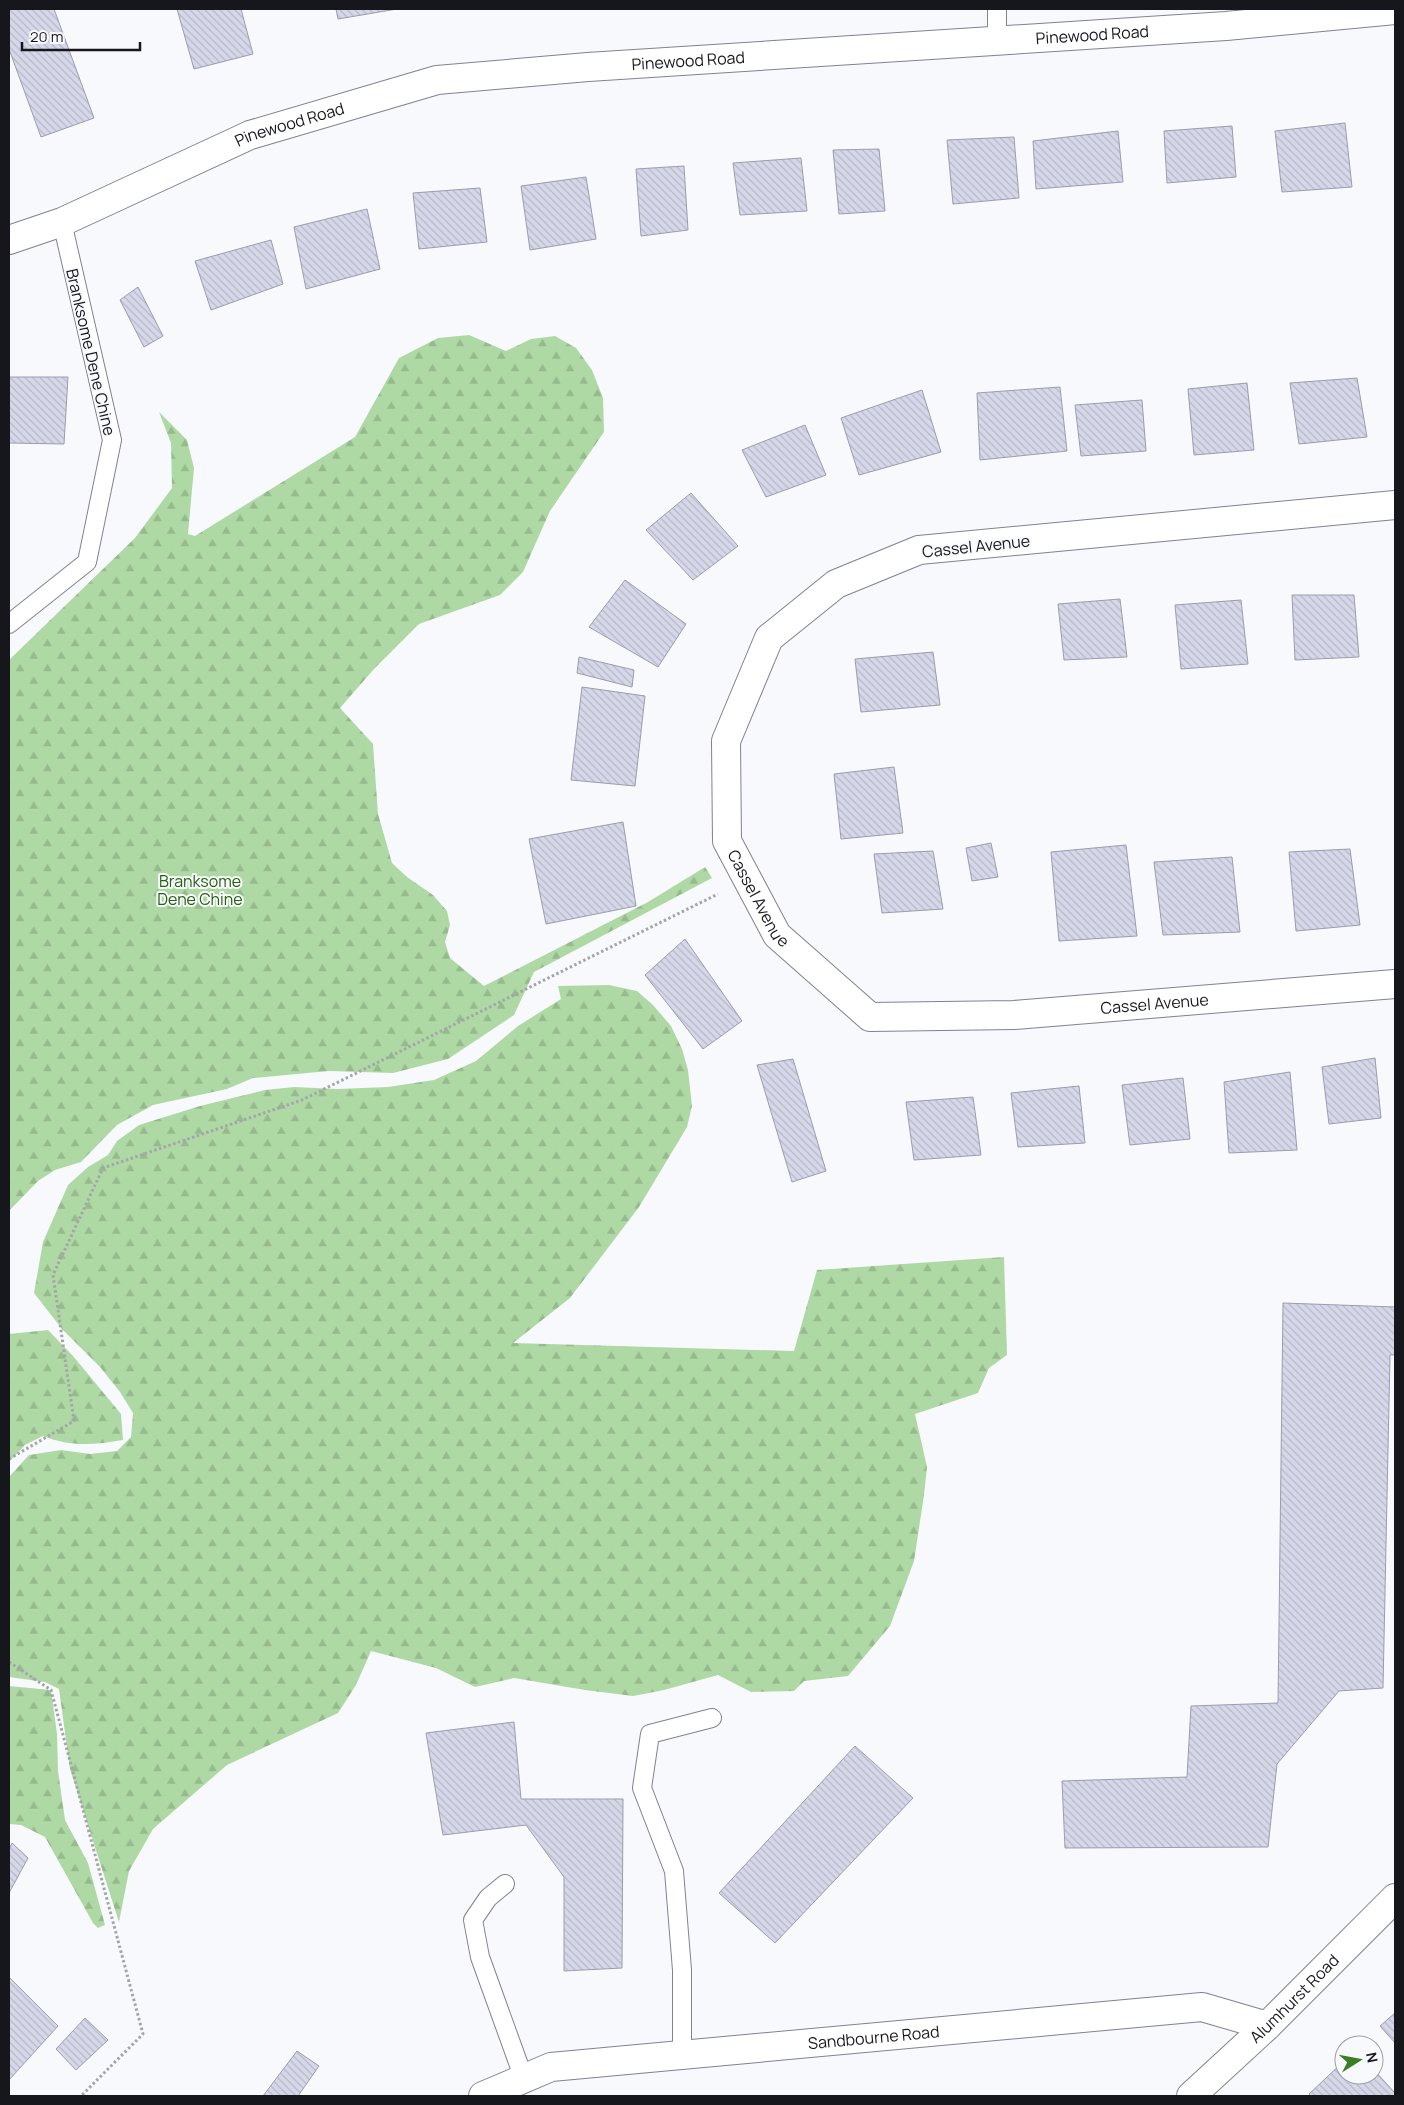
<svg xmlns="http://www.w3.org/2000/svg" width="1404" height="2105" viewBox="0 0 1404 2105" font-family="Manrope,sans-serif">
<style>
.forest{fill:url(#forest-firs)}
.building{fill:url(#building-back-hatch);stroke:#9b9dae}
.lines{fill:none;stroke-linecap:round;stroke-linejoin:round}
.service-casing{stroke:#808291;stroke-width:20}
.minor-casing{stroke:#808291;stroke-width:30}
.path{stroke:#a4a5a9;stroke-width:3;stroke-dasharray:2.5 2.5;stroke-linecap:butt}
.service{stroke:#fff;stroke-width:18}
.minor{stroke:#fff;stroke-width:28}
.labels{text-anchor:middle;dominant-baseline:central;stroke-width:4;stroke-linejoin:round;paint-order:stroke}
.street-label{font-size:16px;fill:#16171d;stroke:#f8f9fc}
.park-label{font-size:16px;fill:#276112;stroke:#f8f9fc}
</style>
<defs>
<pattern id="forest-firs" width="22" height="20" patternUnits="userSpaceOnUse" patternTransform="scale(1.25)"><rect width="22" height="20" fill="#afd9a4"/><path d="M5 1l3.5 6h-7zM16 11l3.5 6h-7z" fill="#96ba8d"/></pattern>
<pattern id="building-back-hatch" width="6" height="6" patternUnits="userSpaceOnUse" patternTransform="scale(1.25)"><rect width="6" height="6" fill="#d6d7e9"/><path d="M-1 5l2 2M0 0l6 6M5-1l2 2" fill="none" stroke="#b7b8c7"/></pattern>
</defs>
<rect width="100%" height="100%" fill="#f8f9fc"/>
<path class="forest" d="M469,335l37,16 25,-12 24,-3 21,12 16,22 11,28 1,34 -54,79 -27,61 -23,23 -81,29 -45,45 -34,39 33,36 5,70 14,49 15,14 26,18 14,16 3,14 -5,17 5,16 34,28 164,-84 57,-35 7,11 -178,94 -20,43 -66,44 -55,14 -64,-2 -76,7 -26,11 -74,16 -36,20 -36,37 -26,8 -17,11 -29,30v-551l126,-122 37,-50 -1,-45 -12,-31 28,28 7,28 -6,66 7,2 160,-99 44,-79 39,-20z
M609,985l28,6 16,14 18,21 11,23 6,21 4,36 -5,21 -48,80 -69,91 -57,45 281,8 23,-81 187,-13 3,98 -18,13 -11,25 -63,21 12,53 -3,28 -10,66 -24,65 -42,50 -44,5 -10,10 -43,1 -33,-17 -54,15 -31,6 -48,-6 -71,-12 -39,9 -39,-19 -65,-17 -15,34 -18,28 -111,52 -74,64 -24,42 -10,51 -49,-153 -11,-80 -14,-7 -36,-5v-200l20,-22 32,-5 29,4 27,-3 14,-14 2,-24 -13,-21 -20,-25 -38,-38 -28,-36 9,-51 25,-57 20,-18 20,-12 9,-14 22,-16 61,-19 65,-16 29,-3 43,2 51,-2 46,-7 42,-19 42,-35 43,-27 -3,-13z
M48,1330l25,26 48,58 2,26c-29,5 -53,7 -80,-4l-18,9 -16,17v-128z
M9,1686l42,4 6,44 1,37 7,49 23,43 17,62 -7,3 -5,-5 -48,-86 -24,-12 -12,-1z"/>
<path class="building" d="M9,9h45l40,109 -53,19 -32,-88z
M177,9h64l12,45 -59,15z
M336,9h61l-59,10z
M1345,123l7,64 -70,5 -7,-61z
M1232,126l4,51 -69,6 -3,-52z
M1118,131l5,51 -87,7 -3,-48z
M1014,137l5,61 -66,6 -6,-64z
M879,149l6,62 -46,3 -6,-64z
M801,158l6,53 -67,4 -7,-52z
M684,166l4,64 -47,6 -5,-67z
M586,177l10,62 -66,11 -9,-64z
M480,188l7,54 -68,7 -6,-56z
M367,209l13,60 -74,20 -12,-62z
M271,240l12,44 -72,26 -16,-49z
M138,287l25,49 -19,11 -24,-47z
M9,377h59l-4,67 -55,-1z
M1357,378l10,59 -68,7 -9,-61z
M1247,383l7,67 -60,5 -6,-66z
M1060,387l7,64 -87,9 -3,-67z
M922,390l19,62 -82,23 -18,-57z
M1142,400l4,51 -65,5 -6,-51z
M805,425l21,50 -60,22 -24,-47z
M691,493l47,53 -45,34 -47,-50z
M625,580l61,44 -28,43 -69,-40z
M1292,595h62l5,62 -64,3z
M1120,599l7,58 -63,3 -6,-56z
M1241,600l7,64 -67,5 -6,-64z
M933,652l7,53 -79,7 -6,-53z
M579,657l55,13 -2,17 -55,-14z
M582,687l63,9 -10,90 -64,-6z
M894,767l9,66 -62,6 -7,-65z
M623,822l13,84 -90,18 -17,-85z
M991,843l7,34 -26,4 -6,-33z
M1126,845l11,91 -78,5 -8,-89z
M1350,849l10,76 -64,6 -7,-79z
M933,851l10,58 -61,4 -8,-59z
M1232,857l8,75 -77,3 -9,-73z
M685,939l57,82 -39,28 -58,-74z
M1375,1058l6,60 -52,6 -7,-57z
M793,1059l33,112 -34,11 -35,-117z
M1290,1072l7,78 -68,3 -5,-71z
M1183,1078l7,61 -60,6 -8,-60z
M1079,1086l6,57 -67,4 -7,-54z
M973,1097l8,58 -67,5 -8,-58z
M1283,1303l112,4v48h-5l-7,333 -44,3 -62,73 -9,83 -203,1 -3,-67 125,-4 4,-71 87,-3z
M514,1722l7,77h102l-1,169 -58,3v-94l-38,-52 -83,10 -17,-102z
M855,1746l58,52 -138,145 -56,-50z
M12,1843l16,15 -19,35v-44z
M9,1977l49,49 -49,54z
M1395,2013v30l-15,-17z
M85,2018l23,22 -32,30 -20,-21z
M297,2051l22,15 -21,30h-35z
M1344,2061v14h30v-5l21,23v3h-84l-2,-2z"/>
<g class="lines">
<defs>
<path id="service" d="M997,41v-32
M9,624l78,-62 25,-122 -50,-218
M505,1884l-17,14 -15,22 7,37 44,122
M682,2055v-85l-8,-99 -32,-83 8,-54 62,-16"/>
<g id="minor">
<path id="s1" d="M9,240l53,-18 188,-87 187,-55 151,-13 638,-41 169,-16"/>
<path id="s2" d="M1395,505l-476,45 -83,34 -67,54 -43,103 1,100 50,94 93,82 144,-2 381,-31"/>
<path id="s3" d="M483,2096l68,-29 651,-60 65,19"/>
<path id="s4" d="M1191,2096l76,-70 128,-128"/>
</g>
</defs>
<use href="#service" class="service-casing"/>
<use href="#minor" class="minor-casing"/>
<path class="path" d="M9,1459l65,-38 -21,-146 50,-107 199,-68 416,-206
M9,1662l42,28 92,344 -62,62"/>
<use href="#service" class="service"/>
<use href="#minor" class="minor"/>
</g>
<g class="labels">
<g class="street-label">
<text stroke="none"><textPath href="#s1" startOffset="1115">Pinewood Road</textPath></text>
<text stroke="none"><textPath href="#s1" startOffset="710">Pinewood Road</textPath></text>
<text stroke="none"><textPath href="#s1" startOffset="304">Pinewood Road</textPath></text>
<text transform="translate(91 352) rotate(77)">Branksome Dene Chine</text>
<text transform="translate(976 546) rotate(-6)">Cassel Avenue</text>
<text stroke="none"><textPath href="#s2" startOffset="931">Cassel Avenue</textPath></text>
<text stroke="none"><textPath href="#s2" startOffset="1381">Cassel Avenue</textPath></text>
<text stroke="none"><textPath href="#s4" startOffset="142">Alumhurst Road</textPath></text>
<text stroke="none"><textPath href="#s3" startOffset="398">Sandbourne Road</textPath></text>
</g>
<g class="park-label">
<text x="200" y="881">Branksome<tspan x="200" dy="18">Dene Chine</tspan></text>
</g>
</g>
<rect width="1404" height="2105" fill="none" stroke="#16171d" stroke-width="20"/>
<g transform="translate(1359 2060) rotate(79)"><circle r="24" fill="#f8f9fc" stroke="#9e9fa3"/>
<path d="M0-4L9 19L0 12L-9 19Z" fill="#3a7f23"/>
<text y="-8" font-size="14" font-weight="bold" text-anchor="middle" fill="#16171d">N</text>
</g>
<path d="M22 42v8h118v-8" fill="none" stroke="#16171d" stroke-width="2.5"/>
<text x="30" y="42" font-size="15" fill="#16171d" stroke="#f8f9fc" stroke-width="4" paint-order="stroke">20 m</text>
</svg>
